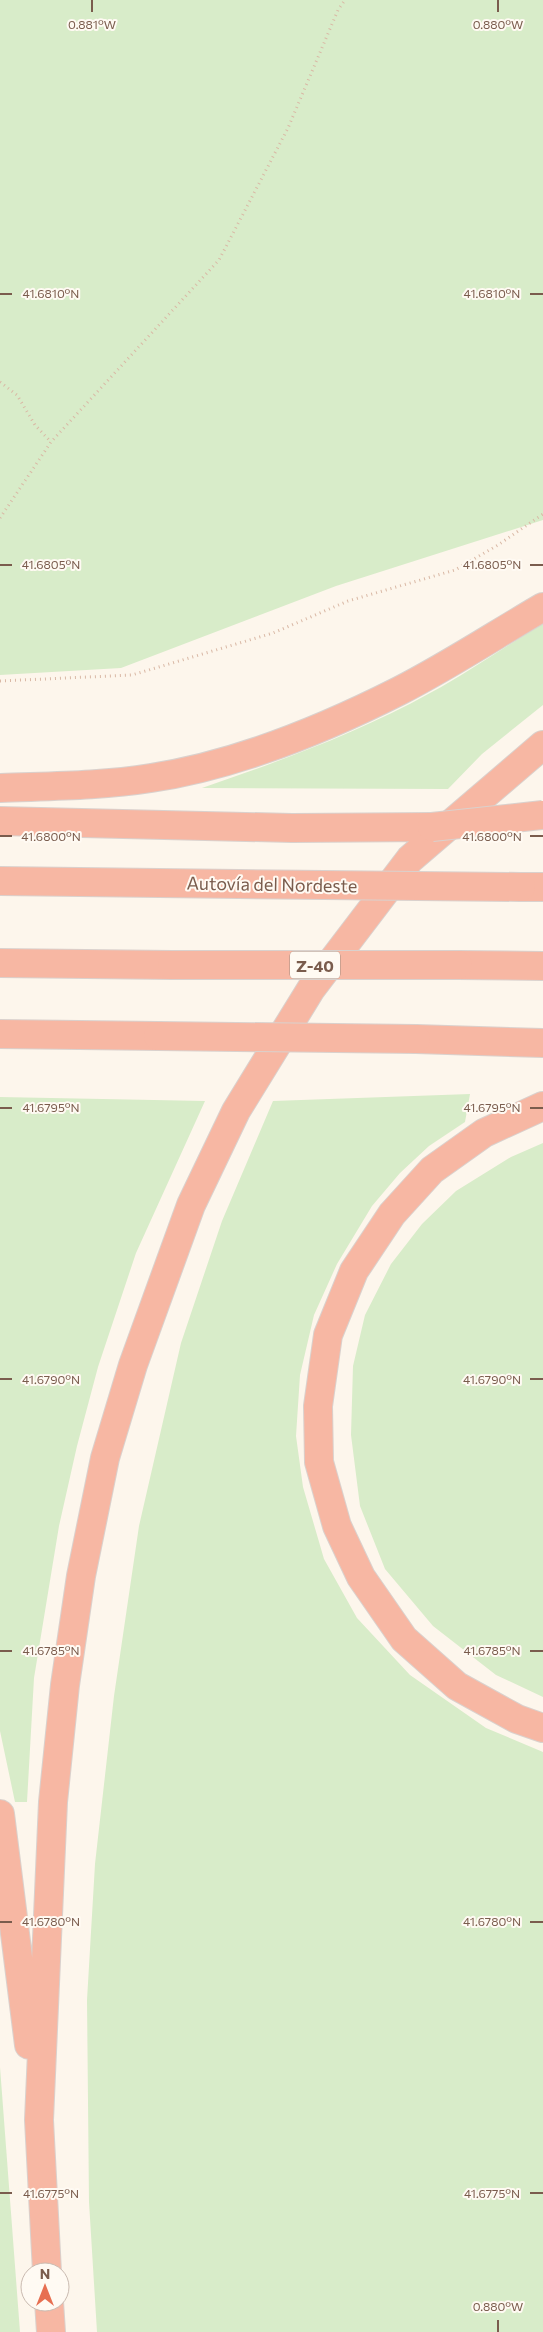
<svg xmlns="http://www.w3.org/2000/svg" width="543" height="2332" viewBox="0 0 543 2332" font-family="Commissioner,sans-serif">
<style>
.green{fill:#d8ecc9}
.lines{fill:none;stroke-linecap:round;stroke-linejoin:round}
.highway-casing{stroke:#dad1cd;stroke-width:30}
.path{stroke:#d9b8a5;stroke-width:3;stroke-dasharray:1 4;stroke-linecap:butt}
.highway{stroke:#f7b7a3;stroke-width:28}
.highway-bridge-casing{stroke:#dad1cd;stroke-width:30;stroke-linecap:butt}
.highway-bridge{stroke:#f7b7a3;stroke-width:28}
.ticks{fill:none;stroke:#7a5c4d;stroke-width:2}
.labels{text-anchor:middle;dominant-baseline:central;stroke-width:4;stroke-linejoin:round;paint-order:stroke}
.shield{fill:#fffaf3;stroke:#a28b7f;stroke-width:1}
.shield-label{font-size:16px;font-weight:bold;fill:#7a5c4d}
.street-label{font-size:18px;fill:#7a5c4d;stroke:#fffaf3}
.ticks-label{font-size:12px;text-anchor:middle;fill:#7a5c4d;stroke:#fffaf3;stroke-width:4;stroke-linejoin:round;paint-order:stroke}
</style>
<rect width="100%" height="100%" fill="#fdf6ec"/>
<path class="green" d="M0,0h543v520l-207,66 -215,82 -121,7z
M543,624v81l-61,49 -34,35 -246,-1c78,-27 156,-55 228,-95 39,-21 75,-47 113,-69z
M470,1094l-5,28 -36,24 -29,27 -28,33 -35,58 -23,51 -14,60 -4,61 7,51 21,72 33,59 53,57 76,53 57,24v580h-446l-8,-130 -2,-202 8,-136 19,-168 25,-170 42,-183 41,-122 51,-120z
M0,1097l205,4 -69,152 -38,114 -21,79 -18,80 -25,152 -7,124h-12l-15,-71z
M543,1143v554l-47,-22 -63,-49 -48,-57 -25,-63 -9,-71 2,-69 12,-51 26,-51 31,-40 34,-33 55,-34z
M0,2067l20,265h-20z"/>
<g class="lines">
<defs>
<path id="highway" d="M0,788c50,-2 101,-2 151,-10 86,-13 171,-48 248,-87 49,-25 96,-56 144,-84
M0,821l292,7 140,-1
M0,881l239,3
M521,887h22
M0,963l172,2
M458,965l85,1
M0,1034l158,2
M416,1039l127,4
M543,1106l-59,27 -52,37 -40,44 -38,57 -26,64 -10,71 1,56 18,64 24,51 43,62 53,47 60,33 26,9
M0,1814l29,231
M47,2272l-8,-152 14,-318 12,-117 16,-109 24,-118 28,-93 58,-160 45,-94 75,-122 99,-130 133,-114
M49,2302l2,30"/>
</defs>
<use href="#highway" class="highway-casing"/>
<path class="path" d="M0,382l17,13 18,30 16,17
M0,518l51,-76 168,-182 69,-132 50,-118 7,-10
M0,681l132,-6 141,-42 75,-32 107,-31 43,-25 45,-31"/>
<use href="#highway" class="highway"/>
<defs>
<path id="highway-bridge" d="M432,827l111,-12
M239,884l282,3
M172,965h286
M158,1036l258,3"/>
</defs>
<use href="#highway-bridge" class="highway-bridge-casing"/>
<use href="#highway-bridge" class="highway-bridge"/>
</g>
<path class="ticks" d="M92,0v12M498,0v12M0,294h12M530,294h13M0,565h12M530,565h13M0,836h12M530,836h13M0,1108h12M530,1108h13M0,1379h12M530,1379h13M0,1651h12M530,1651h13M0,1922h12M530,1922h13M0,2193h12M530,2193h13M498,2320v12"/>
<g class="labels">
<rect class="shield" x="290" y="951.5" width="50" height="27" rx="4"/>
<g class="shield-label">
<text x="315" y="965">Z-40</text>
</g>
<g class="street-label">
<text transform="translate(272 884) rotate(1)">Autovía del Nordeste</text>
</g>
</g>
<g class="ticks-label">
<text x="92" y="29">0.881°W</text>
<text x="498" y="29">0.880°W</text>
<text x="51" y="298">41.6810°N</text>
<text x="492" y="298">41.6810°N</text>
<text x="51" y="569">41.6805°N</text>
<text x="492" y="569">41.6805°N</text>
<text x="51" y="841">41.6800°N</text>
<text x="492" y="841">41.6800°N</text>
<text x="51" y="1112">41.6795°N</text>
<text x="492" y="1112">41.6795°N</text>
<text x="51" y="1384">41.6790°N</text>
<text x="492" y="1384">41.6790°N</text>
<text x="51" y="1655">41.6785°N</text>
<text x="492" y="1655">41.6785°N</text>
<text x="51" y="1926">41.6780°N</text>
<text x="492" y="1926">41.6780°N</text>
<text x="51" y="2198">41.6775°N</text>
<text x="492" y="2198">41.6775°N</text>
<text x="498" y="2311">0.880°W</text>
</g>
<g transform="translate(45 2287)"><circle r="24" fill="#fffaf3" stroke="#cabbb1"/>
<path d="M0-4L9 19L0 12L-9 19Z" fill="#e76f51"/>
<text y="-8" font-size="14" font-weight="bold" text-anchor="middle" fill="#7a5c4d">N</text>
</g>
</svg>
